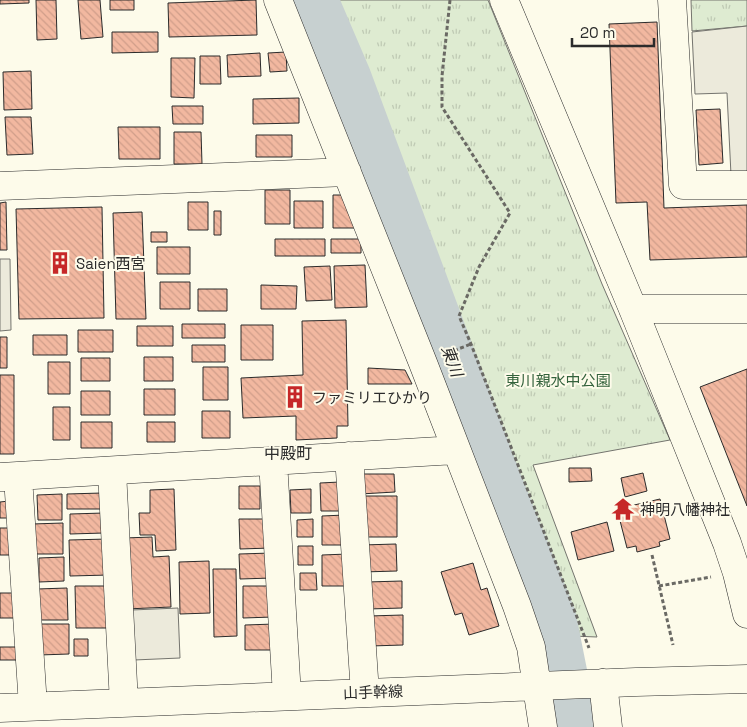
<svg xmlns="http://www.w3.org/2000/svg" width="747" height="727" viewBox="0 0 747 727" font-family="'Space Grotesk','Noto Sans JP',sans-serif">
<style>
.park{fill:url(#park-tufts);stroke:#74746e}
.parking{fill:#eceadb;stroke:#74746e}
.lines{fill:none;stroke-linecap:round;stroke-linejoin:round}
.river{stroke:#c7d0d0;stroke-width:50}
.building{fill:url(#building-back-hatch);stroke:#2b2b2b}
.minor-casing{stroke:#2b2b2b;stroke-width:29}
.path{stroke:#6a6964;stroke-width:3;stroke-dasharray:4 2.5;stroke-linecap:butt}
.minor{stroke:#fdfbea;stroke-width:28}
.labels{text-anchor:middle;dominant-baseline:central;stroke-width:4;stroke-linejoin:round;paint-order:stroke}
.poi-label{font-size:15px;fill:#2b2b2b;stroke:#fdfbea;text-anchor:start}
.park-label{font-size:15px;fill:#34623c;stroke:#fdfbea}
.street-label{font-size:15px;fill:#2b2b2b;stroke:#fdfbea}
.water-label{font-size:16px;font-style:italic;fill:#2b2b2b;stroke:#fdfbea}
.neighbourhood-label{font-size:16px;fill:#2b2b2b;stroke:#fdfbea}
</style>
<defs>
<pattern id="park-tufts" width="24" height="20" patternUnits="userSpaceOnUse" patternTransform="scale(1.25)"><rect width="24" height="20" fill="#deebd1"/><path d="M3 7l-1-3M5 7V3M7 7l1-3M15 17l-1-3M17 17v-4M19 17l1-3" fill="none" stroke="#bfcab4"/></pattern>
<pattern id="building-back-hatch" width="6" height="6" patternUnits="userSpaceOnUse" patternTransform="scale(1.25)"><rect width="6" height="6" fill="#f2b8a0"/><path d="M-1 5l2 2M0 0l6 6M5-1l2 2" fill="none" stroke="#d09e8a"/></pattern>
</defs>
<rect width="100%" height="100%" fill="#fdfbea"/>
<path class="park" d="M327,0h161l114,284 68,156 -137,25 64,172 -25,-1z
M691,0h56v26l-55,5z"/>
<path class="parking" d="M747,26v148l-16,1 -4,-82 -32,1 -3,-62z
M0,259h10l1,71 -11,1z
M178,608l2,50 -46,2 -2,-50z"/>
<g class="lines">
<path class="river" d="M313,0l33,77 151,405 54,135 22,110"/>
</g>
<path class="building" d="M0,0h29v3l-29,1z
M36,0h20l1,39 -20,1z
M78,0h22l3,37 -22,2z
M110,0h24v10h-24z
M256,0l1,35 -88,2 -1,-34z
M657,22l7,186 83,-3v52l-97,3 -3,-58 -31,1 -7,-179z
M112,32h46v20l-46,1z
M286,52l1,19 -17,1 -2,-19z
M260,53l1,23 -33,1 -1,-22z
M200,56h20l1,28h-21z
M171,58h24l-1,40 -23,-1z
M31,71l1,38 -28,1 -1,-38z
M299,98v25l-46,1v-25z
M172,106h31v18h-30z
M720,109l3,54 -24,2 -3,-55z
M5,117h26l2,37 -26,1z
M118,127h42v32h-41z
M174,132h27l1,32h-28z
M256,135h36v22h-36z
M265,190h25v34h-25z
M333,195h11l15,33h-26z
M294,201h29v27h-29z
M6,202l1,48h-7v-47z
M188,202h20v28h-20z
M102,207l2,111 -85,1 -3,-110z
M214,211h7v24h-7z
M142,212l4,107h-30l-3,-106z
M151,232h16v10h-16z
M275,239h50v17h-50z
M331,239h30v14h-30z
M157,247h33v27h-33z
M365,265l2,42 -32,1 -1,-42z
M330,266l2,34 -26,1 -2,-34z
M160,282h30v27h-30z
M261,285l36,1 -1,23h-35z
M198,289h29v22h-29z
M346,320l2,106h-11v12l-41,2v-24l-53,2 -2,-40 62,-3 -1,-54z
M182,324h43v14h-43z
M241,325h32v35h-32z
M137,326h36v20h-36z
M78,330h35v22h-35z
M33,335h34v20h-34z
M0,337h7v31h-7z
M192,345h33v17h-33z
M144,357h29v24h-29z
M81,358h29v23h-29z
M48,362h22v32h-22z
M203,367h25v33h-25z
M368,368l37,2 7,14h-44z
M747,369v137l-47,-119z
M0,375h14v79h-14z
M144,389h31v26h-31z
M81,391h29v24h-29z
M53,407h17v33h-17z
M202,411h28v27h-28z
M81,422h31v26h-31z
M147,422h28v20h-28z
M569,468h22l1,13 -23,1z
M643,473l4,18 -22,6 -4,-19z
M360,474h34l1,18 -35,2z
M340,482v29h-19l-1,-28z
M239,486h21v23h-21z
M174,489l2,61 -20,1 -1,-16h-15l-1,-22h11v-23z
M311,489v24h-20l-1,-23z
M102,493v16h-35v-15z
M62,494v26h-24l-1,-25z
M362,496h35v41h-35z
M660,499l10,40 -11,3 1,4 -23,6 -1,-6 -9,2 -10,-39z
M9,501v17h-9v-16z
M104,513v20l-34,1v-20z
M345,515l1,30h-24v-29z
M239,519h31l1,29 -31,1z
M313,519v18h-16v-17z
M607,522l7,29 -36,9 -7,-28z
M63,523v31h-30l-1,-30z
M0,528h11l1,27h-12z
M152,537l1,20 16,-1 2,51 -45,2 -2,-71z
M108,539l1,36 -39,1 -1,-36z
M396,544l1,27 -35,1v-27z
M298,546h15v19h-15z
M272,553v25l-32,1 -1,-25z
M348,554v32h-26v-31z
M64,557v24l-25,1v-24z
M209,561l1,52 -30,1 -1,-52z
M473,563l8,27 6,-2 12,38 -30,9 -7,-22 -7,2 -14,-43z
M213,569h23l1,67 -23,1z
M300,573h16l1,17h-17z
M402,581v27l-34,1 -1,-27z
M75,586h37l1,42h-37z
M243,586h30v31l-30,1z
M67,588l1,32h-31v-31z
M0,593h18v25h-18z
M403,615v30l-33,1 -1,-30z
M38,624h31v30l-30,1z
M275,624l1,26h-31v-25z
M74,639h14v17h-14z
M0,647h17v13h-17z"/>
<g class="lines">
<defs>
<path id="minor" d="M278,0l145,363 94,243 14,41 12,80
M504,0l129,309 94,234 10,30 10,41
M672,0l11,185h64
M0,186l347,-14
M633,309h114
M349,456l16,237
M273,461l14,235
M112,471l12,232
M0,477l456,-27
M18,477l15,229
M603,683l5,44
M0,708l636,-26 111,-3"/>
</defs>
<use href="#minor" class="minor-casing"/>
<path class="path" d="M450,0l-8,76v31l68,106 -31,54 -20,49 12,28 118,304
M448,353l23,-9
M652,555l21,90
M659,586l52,-9"/>
<use href="#minor" class="minor"/>
</g>
<defs>
<symbol id="building-bare" viewBox="-9 -9 18 18"><path d="M-4-6H4V6H1V3H-1V6H-4ZM-2.5-4.3h1.7v1.8h-1.7ZM.8-4.3h1.7v1.8H.8ZM-2.5-1h1.7V.8h-1.7ZM.8-1h1.7V.8H.8Z" fill="#c62828" stroke="#fdfbea" stroke-width="2.5" paint-order="stroke"/></symbol>
<symbol id="temple-bare" viewBox="-9 -9 18 18"><path d="M0-6L5-2H3V0L6.5 2.5H4V6H1.5V3h-3V6H-4V2.5H-6.5L-3 0V-2H-5Z" fill="#c62828" stroke="#fdfbea" stroke-width="2.5" paint-order="stroke"/></symbol>
</defs>
<g fill-rule="evenodd">
<use href="#building-bare" x="44" y="247" width="32" height="32"/>
<use href="#building-bare" x="279" y="381" width="32" height="32"/>
<use href="#temple-bare" x="607" y="493" width="32" height="32"/>
</g>
<g class="labels">
<g class="poi-label">
<text x="76" y="263">Saien西宮</text>
<text x="312" y="397">ファミリエひかり</text>
<text x="640" y="509">神明八幡神社</text>
</g>
<g class="park-label">
<text x="558" y="380">東川親水中公園</text>
</g>
<g class="street-label">
<text transform="translate(373 692) rotate(-2)">山手幹線</text>
</g>
<g class="water-label">
<text transform="translate(452 361) rotate(69)">東川</text>
</g>
<g class="neighbourhood-label">
<text x="288" y="453">中殿町</text>
</g>
</g>
<path d="M572 38v8h82v-8" fill="none" stroke="#2b2b2b" stroke-width="2.5"/>
<text x="580" y="38" font-size="15" fill="#2b2b2b" stroke="#fdfbea" stroke-width="4" paint-order="stroke">20 m</text>
</svg>
